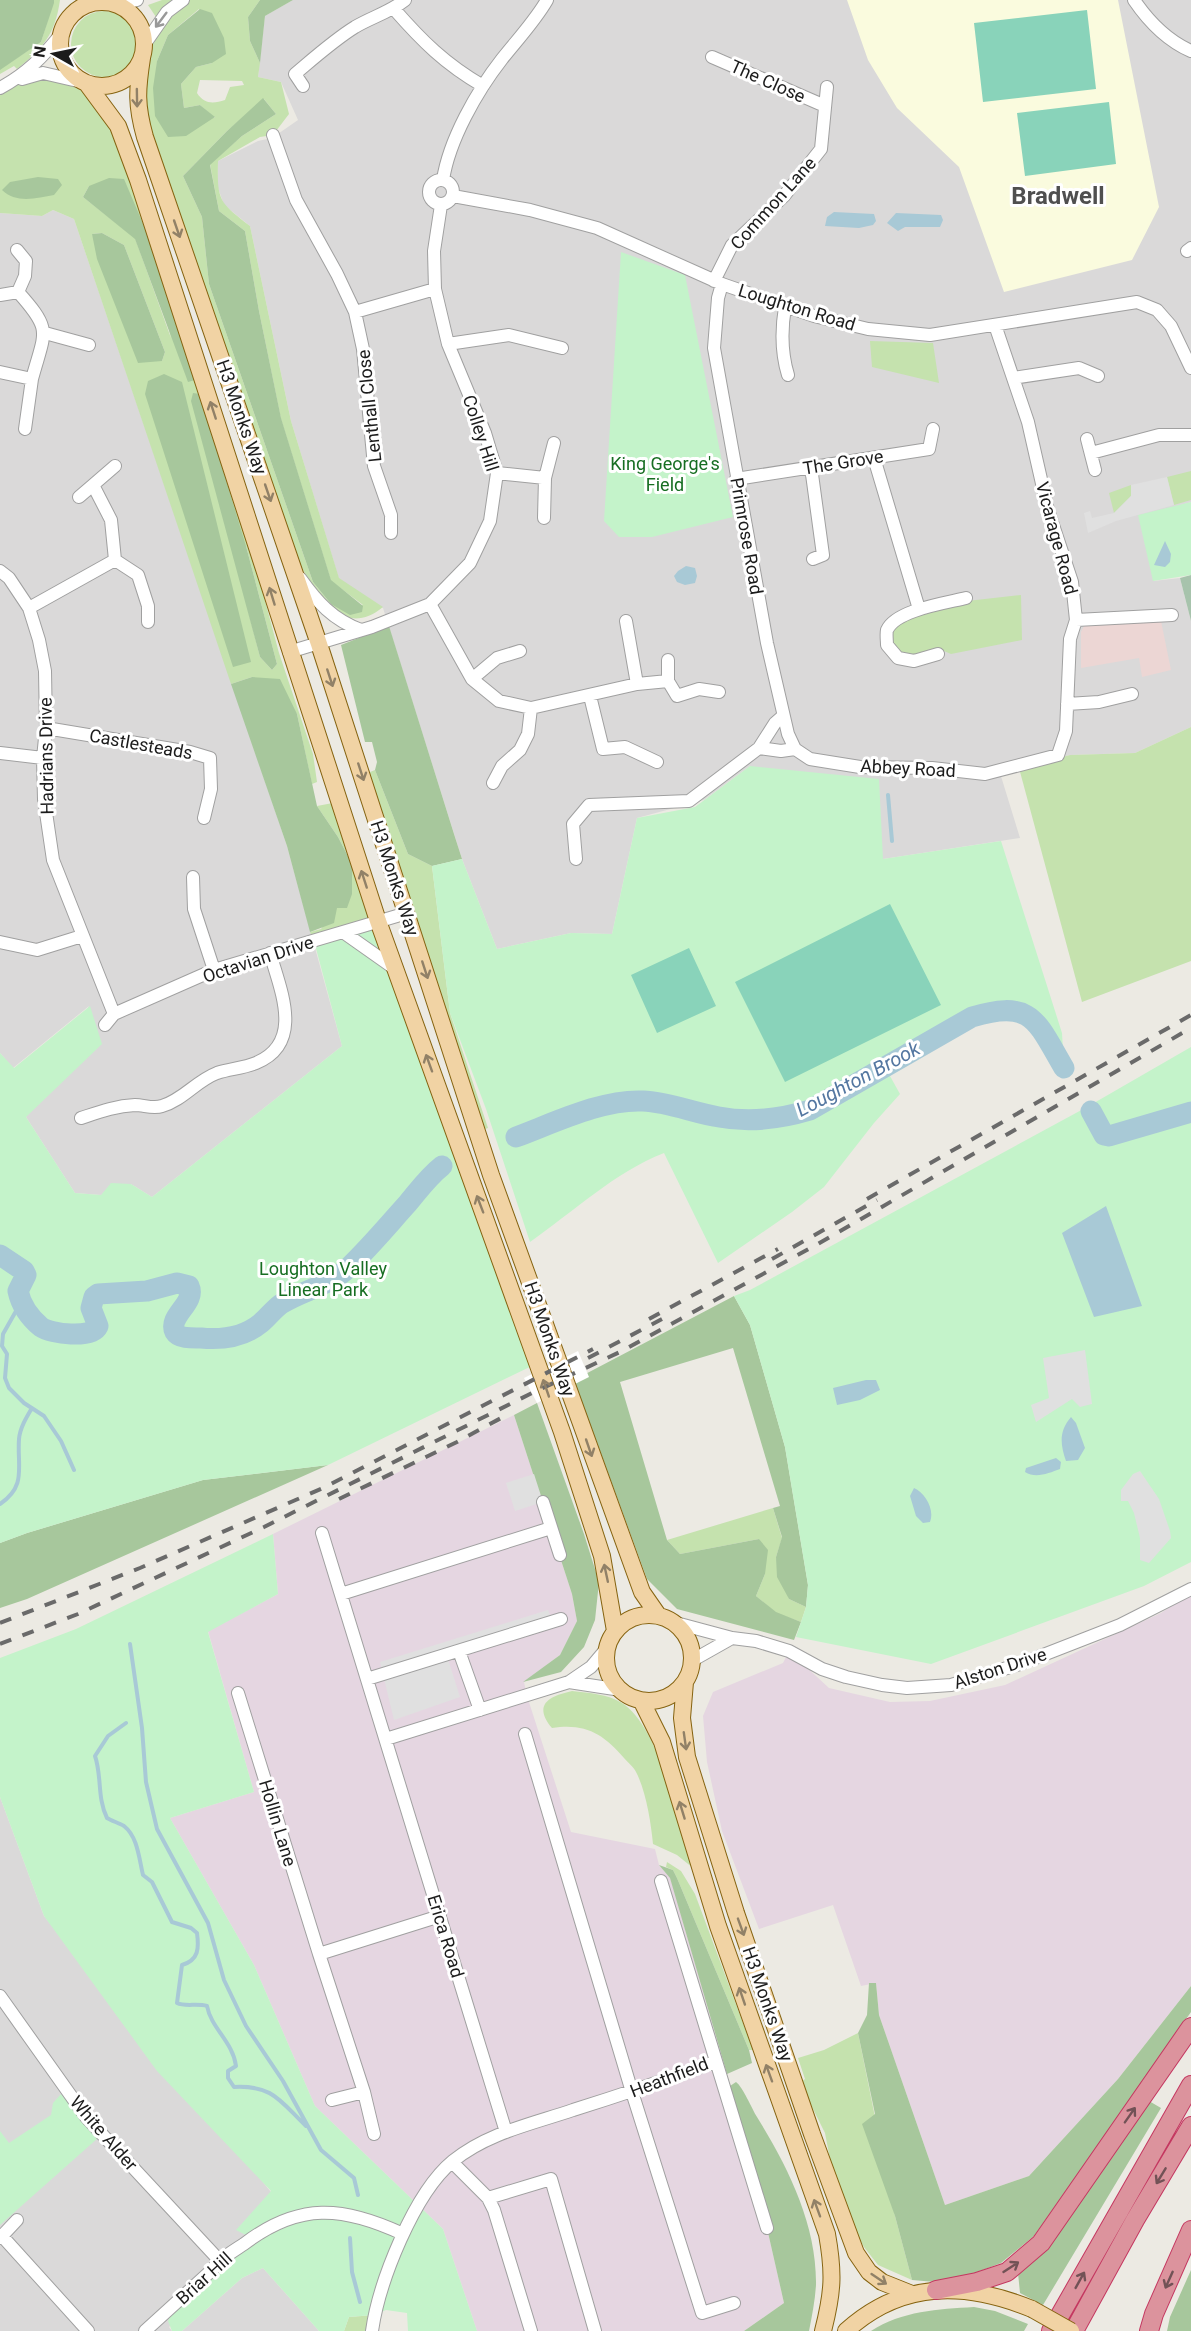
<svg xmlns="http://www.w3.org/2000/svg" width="1191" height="2331" viewBox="0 0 1191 2331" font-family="Roboto,sans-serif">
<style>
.residential{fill:#dad9d9}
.commercial{fill:#ecd6d4}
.industrial{fill:#e5d6e1}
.education{fill:#fafbde}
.grass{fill:#c5e2ae;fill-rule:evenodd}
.forest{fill:#a7c79c}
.cemetery{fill:#a7c3ac}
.park{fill:#c4f3ca}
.pitch{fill:#89d3ba}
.parking{fill:#e0e0e0}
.water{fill:#a8c9d6}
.pier{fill:#fff}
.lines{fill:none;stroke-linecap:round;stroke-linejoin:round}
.stream{stroke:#a8c9d6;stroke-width:4}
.river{stroke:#a8c9d6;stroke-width:21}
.minor-casing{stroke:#a0a0a0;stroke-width:14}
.major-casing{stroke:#856310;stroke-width:18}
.highway-casing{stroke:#c43760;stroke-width:20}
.minor{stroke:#fff;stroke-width:12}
.major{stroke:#f1d3a4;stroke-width:16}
.highway{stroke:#dc939d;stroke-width:18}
.rail{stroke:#6a6a6a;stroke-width:4;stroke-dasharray:12 12;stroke-linecap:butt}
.major-bridge-casing{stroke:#856310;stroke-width:18;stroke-linecap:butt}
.major-bridge{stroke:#f1d3a4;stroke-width:16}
.oneway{stroke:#999}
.oneway2{stroke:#918167}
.oneway3{stroke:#725256}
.labels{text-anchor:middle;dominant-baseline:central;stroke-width:6;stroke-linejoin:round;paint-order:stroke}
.street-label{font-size:18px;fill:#1c1c1c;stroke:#fff}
.park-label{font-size:18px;fill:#176e22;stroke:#fff}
.water-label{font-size:20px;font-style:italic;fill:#5477a1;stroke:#fff}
.district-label{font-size:24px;font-weight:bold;fill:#4f4f4f;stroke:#fff}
</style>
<rect width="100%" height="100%" fill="#eceae3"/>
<path class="residential" d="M293,0h898v502l-13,4 -25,75 27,-3 11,43v106l-56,26 -65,2 -70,18 20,65 -137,21 -133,-93 -46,34 -67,18 -25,116 -41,-1 -74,16 -35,-90 -79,-251 -44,-29 -48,-158 -41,-195 -26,-21 -7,-20 1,-24 40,-20 14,-3 26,-18 -17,-38 -23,-5 7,-61z
M53,210l21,9 213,627 55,200 -190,151 -21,-13 -30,11 -26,-2 -49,-76 63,-111 -76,62 -13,-15v-840l42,3z
M0,1797l44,119 227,276 -34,38 22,11 -90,86 3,4h-172z
M263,2268l56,63h-137l60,-53z"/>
<path class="commercial" d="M1141,619l20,2 10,49 -29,7 -3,-19 -58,10v-36l3,-6z"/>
<path class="industrial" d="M514,1415l58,179 5,27 -17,34 -36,27 3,14 44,136 84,17 4,16 11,12 57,197 40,154 17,75 -40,28h-267l-34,-102 -128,-123 -61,-141 -84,-147 84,-26 -46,-161 70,-37 -5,-60z
M1191,1593v393l-73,93 -89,97 -84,29 -66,-190 -3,-32 -15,3 -28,-81 -74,24 -37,-98 -15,-69 -4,-46 10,-24 70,-29 6,-12 40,37 61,14 40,-1 75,-16 156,-72z"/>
<path class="education" d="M847,0h271l41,207 -27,53 -128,32 -45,-125 -62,-59 -29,-48z"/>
<path class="grass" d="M54,0h6c-5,35 -17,48 -43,69l-3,-3 -14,8v-5l41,-27z
M162,0h13l-19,17 -8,-12z
M183,0h77l-12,17 2,24 10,22 -2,14 23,5 8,32 -16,21 -13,2 -42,24c-1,40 1,41 32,65l41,195 48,157 44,29c-42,35 -71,-18 -87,-51l-156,-417 4,-94zM199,9l13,54 -16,4 -15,17 3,24 16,-3 15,13 -60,-2 2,-55 11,-26zM200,80l42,1 2,4 -14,2 -5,13c-12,4 -21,4 -28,-7zM264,99l12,15 -34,22 -32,28 9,47 26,20 14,80 22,108 50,162 32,24 -32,-1 -18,-22 -104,-298 -7,-67 -19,-41 44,-45z
M71 44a33 33 0 1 1 66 0a33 33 0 1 1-66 0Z
M43,73l39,9 36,44 101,303 60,224 34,101 4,28 -5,2 -15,-70 -45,-37 -21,7 -157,-465 -21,-9 -11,6 -42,-3v-126zM89,186l55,40 27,112 -36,-100 -52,-41zM102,233l22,12 41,107 -3,9 -70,-127zM246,546l31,118 -5,6 -12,-13 -21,-82z
M870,341l63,2 6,40 -67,-16z
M1191,471v29l-17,5 -7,-28z
M1131,485v11l-17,17 -5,-20z
M1021,595l1,45 -71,14 -7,-3 -28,7 -16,-2 -10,-12 1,-13 10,-12 66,-18z
M1191,727v234l-109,41 -63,-234 51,-13 65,-2z
M375,770l33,84 24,12 18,147 38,115 -9,3 -111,-336 2,-23z
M338,802l40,119 -64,20 -4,-9 11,-3 15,-22 16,-43 -14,-27 -21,-31z
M773,1508l9,30 -6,19 13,42 17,8 -5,15 -25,-9 -20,-17 9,-22 -6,-35 -79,15 -13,-14z
M572,1691c18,2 35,3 50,12 38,24 58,123 71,165l-16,-13 -24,-11c-2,-21 -7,-53 -17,-72 -2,-5 -8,-9 -12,-14 -21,-24 -38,-35 -72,-30 -20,-24 -2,-32 20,-37z
M667,1862l14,9 14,23 58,156h-4l-72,-172 -4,-8 -7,-3z
M858,2033l37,183 17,64 -34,-15 -14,-18 -11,-19 -20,-53 -8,-42 -25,-50 5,-4 -7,-21 26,-8z
M374,2315l-2,16h-28l5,-14z"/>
<path class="forest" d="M0,0h54v3l-13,39 -41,28z
M260,0h33l-28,16 -5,47 -10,-22 -2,-24z
M200,9l12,4 12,25 2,16 -14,9 -16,4 -15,17 3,24 16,-3 15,12 -29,19 -18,1 -13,-21 -2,-28 4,-27 11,-26z
M263,98l13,16 -34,22 -32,29 9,46 26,20 14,80 22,107 50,162 32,26 -1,6 -12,3 -19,-11 -18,-22 -104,-298 -7,-67 -19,-41 44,-45z
M38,177l20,2 4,6 -8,10c-17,3 -38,9 -52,-5l8,-8z
M109,178l15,1 20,47 51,154 -7,2 -53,-143 -52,-42 6,-11z
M102,233l22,12 41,107 -3,9 -24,2 -41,-104 -5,-25z
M164,374l18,8 69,280 -18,5 -88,-273 3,-13z
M193,393l7,1 46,152 31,118 -5,6 -12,-13 -69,-256z
M389,626l65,208 8,25 -30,7 -24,-12 -33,-84 2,-8 -5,-20h-7l-24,-97z
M252,677l28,2 17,35 20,92 21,31 14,27v30l-5,14h-10l-3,15 -24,9 -23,-86 -56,-162z
M734,1296l16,29 35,122 23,138 -2,22 -17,-8 -12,-22 -1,-20 6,-20 -9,-29 7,-2 -47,-158 -113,34 47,158 13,14 79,-15 9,11 -3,24 -9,22 20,16 25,10 -7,18 -117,-31 -30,-30 -73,-199z
M537,1403l47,131 15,48 -4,38 -11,27 -23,25 -38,10 37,-27 17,-34 -5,-27 -58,-179z
M328,1465l-301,134 -27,9v-65l27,-10 176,-53z
M659,1865l14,5 4,8 72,172 3,13 -25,11 -57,-196z
M869,1983h7l3,32 66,190 84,-29 89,-97 73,-93v26l-157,224 -33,27 -26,10 -40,9 -23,-2 -17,-64 -33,-92 13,-10 -17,-81 9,-18z
M736,2082c7,5 16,27 21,35 31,50 60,108 59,168 -1,16 -4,31 -7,46h-65l40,-28 -17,-75 -37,-142z
M1149,2101l12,7 -118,197 -23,-12 -2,-20z
M1191,2270v61h-24l3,-14z
M974,2307l21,4 33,13 -4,7h-153c31,-20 67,-22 103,-24z"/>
<path class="cemetery" d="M1191,575v46l-11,-43z"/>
<path class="park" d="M621,252l64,23 48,242 -81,20h-33l-15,-16z
M1191,502v73l-38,6 -15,-66z
M750,766l129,13 4,80 118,-18 61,192 2,35c-9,-17 -18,-39 -33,-51 -35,-28 -115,31 -146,50l15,27 -26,29 -50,64 -32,25 -74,51 -54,-110c-49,19 -91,59 -134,89l-44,-133 -36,-96 -18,-147 30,-7 35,90 74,-16 41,1 25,-116 58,-11z
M378,921l160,442 -210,102 -125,15 -176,53 -27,10v-490l14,15 76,-62 12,38 -76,73 49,76 26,2 10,-12 20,1 21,13 190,-151 -28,-105z
M1191,1047v515l-47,24 -213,78 -135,-27 10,-30 2,-22 -23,-138 -35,-122 -16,-29 16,-6 337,-183z
M273,1534l5,60 -70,38 46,160 -84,26 84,147 61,141 128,123 34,102h-69l-1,-18 -21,-3 -12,5 -25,2 -5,14h-25l-56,-63 -21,10 -60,53h-10l-4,-10c7,-20 71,-66 90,-80l-22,-11 35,-39 -114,-120 -113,-155 -44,-119v-139l76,-29z
M61,2094l37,44 -98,87v-94l9,12 42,-28 2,-12z"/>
<path class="pitch" d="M1087,10l9,79 -113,13 -9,-79z
M1109,102l7,62 -91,12 -8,-63z
M890,904l51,101 -156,77 -50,-100z
M689,948l27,58 -59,27 -26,-58z"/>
<path class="parking" d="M1167,477l7,28 -58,16 -28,12 -4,-20 6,-2 2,7 22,-5 17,-17v-11z
M1085,1350l7,54 -12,3 -8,-8 -36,23 -5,-17 18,-7 -6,-40z
M1140,1471l19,28 11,32 1,7 -22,25 -9,-3v-22l-6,-25 -6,-12h-7v-11l12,-16z
M534,1474l9,28 -28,9 -9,-28z
M548,1610l4,10 -106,33 14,44 -66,23 -14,-58z"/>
<path class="water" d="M834,212l40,2 2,7 -3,4 -14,3 -34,-2 2,-9z
M896,213l45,2 2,5 -3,7h-35l-7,4 -11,-8z
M1165,541l6,13 -1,8 -5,5 -11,-2z
M686,566l9,2 2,8 -2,7 -10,2 -8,-3 -3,-6 4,-5z
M1106,1206l36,100 -48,11 -32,-84z
M866,1380h10l4,10 -20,10 -23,5 -4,-17z
M1071,1417l5,6 9,25 -7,12 -12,1c-6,-17 -7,-30 5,-44z
M1056,1458l5,4 -1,7c-11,4 -24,10 -35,3l1,-4z
M914,1488c11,5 21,21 16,34l-7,1 -7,-7 -6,-20z"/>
<path class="pier" d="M578,1351l11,26 -52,26 -13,-25z"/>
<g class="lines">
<path class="stream" d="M888,795l4,46
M20,1304l-17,30 -1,12 5,8 -2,24 4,10 15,15 20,13 17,25 13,29
M0,1504c27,-18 17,-37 19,-65 1,-11 7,-21 13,-31
M130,1644l12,84 4,54 11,47 51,94 16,57 22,46 37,55 38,69 33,28 4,17
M126,1723l-18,13 -13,20c7,20 2,42 12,62 5,3 12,5 17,8 14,11 15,33 19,49l9,7 20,40 19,6 6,5c2,15 2,27 -15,32l-5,38c8,4 20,0 30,3 4,22 26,36 29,60l-8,5v7l6,9c39,-2 46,14 72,39
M350,2238l2,34 8,30"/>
<path class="river" d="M1091,1111l13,24 5,1 82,-24
M516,1137c38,-14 86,-38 127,-36 25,1 51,12 76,16 31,6 61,2 91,-7l162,-93c60,-18 64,3 92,51
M0,1255l24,16 2,4 -8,16c3,14 11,26 23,36 10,7 51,12 57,-1l-7,-18 3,-11 4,-3 49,-3 30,-8 12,3c8,17 -22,30 -14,46 4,7 19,6 26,6 21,2 43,-1 60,-15 7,-6 13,-14 20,-19 22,-14 49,-18 68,-37 21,-20 40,-43 59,-64 11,-13 20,-26 34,-37"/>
<defs>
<path id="minor" d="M1134,0c15,22 32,40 57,51
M118,5l19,-5
M394,9c28,32 51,55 89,77
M144,45l23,-33 16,-12
M712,57l113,49
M22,79l21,-6 39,9
M303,86l-8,-12c19,-16 39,-34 60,-47 17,-10 35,-15 50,-27
M0,88c26,-14 43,-31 61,-54
M273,135l23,65 41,74 18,38 8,37 11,117 17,49v18
M429 192a12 12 0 1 1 24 0a12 12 0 1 1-24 0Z
M443,180c6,-40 34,-89 59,-121 15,-19 33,-38 45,-59
M453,196l77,14 67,18 125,56 92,32 54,13 62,6 207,-33 20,8 14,16 20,42
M17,250l9,11 -1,15 -7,16
M1187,251l4,-3
M714,281l18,-36 52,-49 37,-47 6,-62
M722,284l-4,14 -4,50 53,295 21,91 7,15
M0,295l18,-3c35,39 27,39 14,87l-32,-7
M785,307c-4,24 -4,45 3,68
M355,312l80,-23
M45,333l44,12
M448,344l61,-9 53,13
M1013,378l66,-10 19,8
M25,429l7,-50
M1087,439l8,31
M1091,453l68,-18h32
M874,458l45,151
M115,466l-22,19 18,35 4,40
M811,467l12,88 -10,4
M497,473l48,5
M736,479l193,-30 4,-20
M79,497l14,-12
M544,518l1,-40 9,-35
M115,560l23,15 10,31v16
M0,571l9,7 20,30 10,32 6,31 1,57 -3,30 1,41 9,61 61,154
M300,578c17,24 33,42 61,52
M430,604l42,75 27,22 32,7 106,-24
M29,608l86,-48
M1076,620l96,-5
M626,621l11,63 31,-3 9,15 22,-7 20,3
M289,652l83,-25 58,-23 40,-41 20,-42 7,-48 -12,-40 -37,-89 -13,-55 -1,-38 7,-46
M938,654l-24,7 -16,-3 -11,-13c0,-4 -1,-11 0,-15 9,-20 59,-27 79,-32
M472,679l25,-21 23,-7
M668,681v-21
M590,696l13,53 22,-2 32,15
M1067,704l32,-2 33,-8
M46,728l144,24 20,6 1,31 -7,29
M759,748l16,-25 8,-7
M0,753l43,5
M493,783l9,-17 18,-16 8,-16 3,-26
M576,859l-3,-35 16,-19 100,-4 70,-53 22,3 14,-2 15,10 50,8 72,1 53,6 73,-19 8,-24 4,-92 6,-19 -4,-38 -24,-72 -20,-88 -33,-97
M193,877l1,32 20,61
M343,932l51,36
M0,942l37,8 45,-14
M105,1025l9,-11 100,-44 193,-57
M81,1118c18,-6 34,-12 54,-13 9,0 18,4 27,1 21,-6 34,-25 55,-33 12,-4 27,-5 39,-10 49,-20 24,-74 14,-110
M543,1502l17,53
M322,1533l184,599
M341,1594l210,-66
M676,1623l56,15 -39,22
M732,1638l24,3 33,10 33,18 24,8 36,8 25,3 44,-3 69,-21 100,-39 71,-36
M459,1651l21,59
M367,1679l194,-60
M569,1682l52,8
M238,1693l81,261
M525,1734l107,358 70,221 32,-10
M386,1739l183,-57 22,-15 16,-19
M661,1881l106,347
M0,1996l86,121 133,143
M332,2100l32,-8
M374,2134l-10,-42 -45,-138 121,-38
M452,2162l36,36 6,12 37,121
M488,2198l63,-19 44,152
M2,2236l15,-16
M0,2238l2,-2 86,95
M145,2331l67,-61c9,-12 20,-18 32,-26 55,-42 99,-38 159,-10
M372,2331c7,-49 42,-138 81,-170 34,-28 79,-37 120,-51 48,-15 95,-31 142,-48"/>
<path id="major" d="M60 44a42 42 0 1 1 84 0a42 42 0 1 1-84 0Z
M142,58c-5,32 -6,47 3,79l174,507 172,531 151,417 16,23
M87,84l31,42 20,54 240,741 184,511 40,124 13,75
M606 1658a43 43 0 1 1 86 0a43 43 0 1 1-86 0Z
M685,1682l-3,36 5,39 49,156 76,221 44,119 13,19 13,10 30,12
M641,1700l21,42 56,184 109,308c7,39 6,58 -4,97
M846,2331c56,-51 120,-49 186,-22"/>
<path id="highway" d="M936,2290l41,-8 30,-10 34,-29 150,-216
M1051,2331l140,-246
M1074,2331l61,-111 56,-94
M1149,2331l5,-17 37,-84"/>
</defs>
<use href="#minor" class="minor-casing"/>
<use href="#major" class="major-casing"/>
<use href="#highway" class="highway-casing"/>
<use href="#minor" class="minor"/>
<use href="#major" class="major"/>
<use href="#highway" class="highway"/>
<path class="rail" d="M867,1199l324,-184
M772,1259l105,-59
M649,1319l129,-70
M588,1358l74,-39
M339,1499l118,-57 46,-25
M0,1623l140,-55 183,-80 270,-139
M0,1644l78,-30 186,-87 268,-134 90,-42 194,-106 375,-217"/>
<defs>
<path id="major-bridge" d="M1032,2309l39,22"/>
</defs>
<use href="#major-bridge" class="major-bridge-casing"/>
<use href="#major-bridge" class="major-bridge"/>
</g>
<defs><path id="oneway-shaft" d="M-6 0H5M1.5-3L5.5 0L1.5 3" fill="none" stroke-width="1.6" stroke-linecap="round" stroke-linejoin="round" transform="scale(1.5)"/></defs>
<use class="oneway" href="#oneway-shaft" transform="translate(161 20) rotate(127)"/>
<g class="oneway2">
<use href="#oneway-shaft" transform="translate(137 98) rotate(89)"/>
<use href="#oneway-shaft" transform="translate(177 229) rotate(71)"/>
<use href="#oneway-shaft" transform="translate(213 410) rotate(-108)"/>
<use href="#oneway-shaft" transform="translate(268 493) rotate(71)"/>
<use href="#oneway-shaft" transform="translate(272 596) rotate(-107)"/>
<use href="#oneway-shaft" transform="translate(330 678) rotate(72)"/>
<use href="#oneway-shaft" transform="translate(361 772) rotate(72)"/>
<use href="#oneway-shaft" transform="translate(364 879) rotate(-108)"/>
<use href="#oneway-shaft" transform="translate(425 970) rotate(72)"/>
<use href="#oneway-shaft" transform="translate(429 1063) rotate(-110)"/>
<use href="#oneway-shaft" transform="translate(480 1204) rotate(-111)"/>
<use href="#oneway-shaft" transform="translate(546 1388) rotate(-109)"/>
<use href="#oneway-shaft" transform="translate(589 1448) rotate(71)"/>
<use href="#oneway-shaft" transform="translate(606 1573) rotate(-102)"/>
<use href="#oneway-shaft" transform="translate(685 1741) rotate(82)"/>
<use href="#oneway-shaft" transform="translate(682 1810) rotate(-107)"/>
<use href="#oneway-shaft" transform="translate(741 1927) rotate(70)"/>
<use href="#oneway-shaft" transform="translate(742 1996) rotate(-109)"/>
<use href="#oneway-shaft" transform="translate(769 2073) rotate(-110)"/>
<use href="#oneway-shaft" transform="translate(817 2208) rotate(-110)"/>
<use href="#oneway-shaft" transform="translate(879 2279) rotate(34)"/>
</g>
<g class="oneway3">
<use href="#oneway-shaft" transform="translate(1130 2115) rotate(-55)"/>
<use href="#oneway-shaft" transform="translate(1161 2176) rotate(121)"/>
<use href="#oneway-shaft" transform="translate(1011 2267) rotate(-33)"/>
<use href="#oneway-shaft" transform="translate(1080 2280) rotate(-61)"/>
<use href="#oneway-shaft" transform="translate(1169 2280) rotate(114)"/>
</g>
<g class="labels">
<g class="street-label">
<text transform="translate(768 81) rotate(24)">The Close</text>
<text transform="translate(773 203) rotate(-48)">Common Lane</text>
<text transform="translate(797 307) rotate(17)">Loughton Road</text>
<text transform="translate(369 406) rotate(-96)">Lenthall Close</text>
<text transform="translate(242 417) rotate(71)">H3 Monks Way</text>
<text transform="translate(481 433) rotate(72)">Colley Hill</text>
<text transform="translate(843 462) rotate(-9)">The Grove</text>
<text transform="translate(747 536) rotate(80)">Primrose Road</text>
<text transform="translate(1057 538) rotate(75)">Vicarage Road</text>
<text transform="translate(141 744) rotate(10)">Castlesteads</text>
<text transform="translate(46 756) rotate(-91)">Hadrians Drive</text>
<text transform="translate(908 768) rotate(3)">Abbey Road</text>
<text transform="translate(395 878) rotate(72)">H3 Monks Way</text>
<text transform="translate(258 959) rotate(-18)">Octavian Drive</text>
<text transform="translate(550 1339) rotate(71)">H3 Monks Way</text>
<text transform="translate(1000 1668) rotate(-18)">Alston Drive</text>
<text transform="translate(278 1823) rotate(73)">Hollin Lane</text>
<text transform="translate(446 1936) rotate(73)">Erica Road</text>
<text transform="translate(768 2004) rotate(71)">H3 Monks Way</text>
<text transform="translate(669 2077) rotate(-21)">Heathfield</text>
<text transform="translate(104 2133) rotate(49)">White Alder</text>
<text transform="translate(204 2278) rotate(-42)">Briar Hill</text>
</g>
<g class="park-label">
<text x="665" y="463">King George's<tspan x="665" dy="21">Field</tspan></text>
<text x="323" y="1268">Loughton Valley<tspan x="323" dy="21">Linear Park</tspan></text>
</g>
<g class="water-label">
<text transform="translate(858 1079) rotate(-28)">Loughton Brook</text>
</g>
<g class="district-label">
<text x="1058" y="196">Bradwell</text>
</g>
</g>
<g transform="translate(54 54) rotate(279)" stroke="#ffffff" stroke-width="4.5" paint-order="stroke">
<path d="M0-4.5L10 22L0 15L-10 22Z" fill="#1c1c1c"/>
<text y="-9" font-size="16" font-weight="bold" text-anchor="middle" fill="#1c1c1c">N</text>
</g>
</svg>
